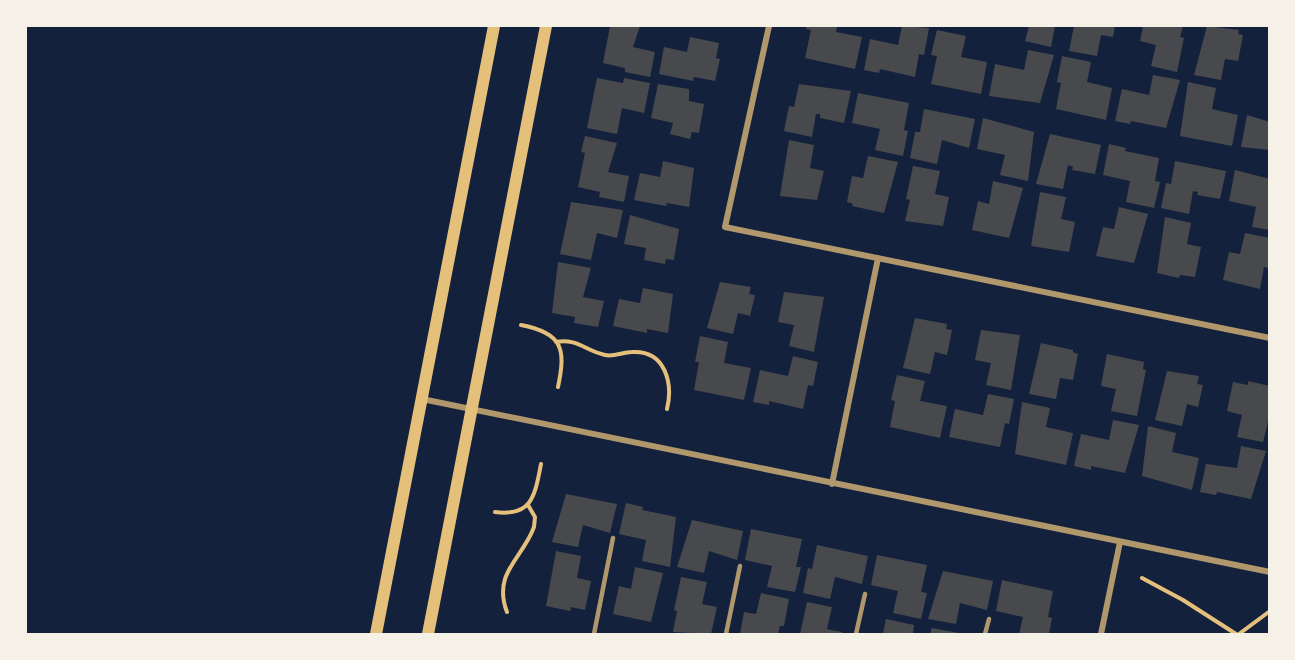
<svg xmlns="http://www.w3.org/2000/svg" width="1295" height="660" viewBox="0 0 1295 660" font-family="'Alegreya Sans',sans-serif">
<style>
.building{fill:#48494c}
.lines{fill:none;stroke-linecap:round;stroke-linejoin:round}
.path{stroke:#e5c07b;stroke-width:4}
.service{stroke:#b1986c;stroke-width:4.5}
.minor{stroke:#b1986c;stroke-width:6}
.secondary{stroke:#e5c07b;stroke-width:12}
</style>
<rect width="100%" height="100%" fill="#14213d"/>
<path class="building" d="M610,26h30l-7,21 22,5 -5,25 -25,-5v-4l-22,-5z
M807,26h30l-1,6 26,5 -7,32 -50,-11 6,-28 -5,-1z
M902,26l27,2 -5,27 -5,-1 -4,23 -35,-8 -1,4 -15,-3 6,-31 28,6z
M1029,26h26l-4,21 -26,-6z
M1074,26h41l-2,11 -12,-2 -4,21 -28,-5z
M1143,26h40l-3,11 4,1 -7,34 -26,-6 5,-21 -16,-4z
M1207,26l32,4 -1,4 5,1 -5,26 -13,-2 -4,21 -27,-5z
M937,30l29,6 -5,21 26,5 -6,32 -50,-10 6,-28 -6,-1z
M690,37l29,6 -3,15 4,1 -5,22 -21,-4 -1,4 -34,-7 5,-27 23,5z
M1028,50l26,5 -14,48 -51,-7 6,-32 29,6z
M1062,56l29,6 -4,20 25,6 -6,32 -50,-11 5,-26 -4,-1z
M1153,75l27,5 -14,48 -35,-7 -1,3 -15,-3 7,-32 27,6z
M597,78l26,5 1,-5 26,5 -6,30 -22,-5 -5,26 -30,-6z
M1188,82l28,6 -4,21 26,6 -6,31 -52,-10z
M658,84l31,5v12l15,3 -5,29 -7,-1 -2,7 -20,-5 3,-11 -22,-5z
M799,84l52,7 -7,32 -24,-5v-4h-4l-4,23 -28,-6 5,-25 5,1z
M858,93l51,10 -5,27 4,1 -5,25 -28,-6 5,-21 -28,-6z
M924,109l51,10 -6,29 -27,-8 -5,24 -27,-6 5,-26h5z
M1247,115l23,7v28l-29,-3z
M983,118l51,14 -6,49 -28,-6 5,-20 -28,-6z
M1050,134l51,11 -6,29 -23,-4 1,-3 -5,-2 -5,24 -27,-5z
M585,136l32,7 -9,29 21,4 -5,26 -25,-5 1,-5 -22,-5 7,-34 -4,-1z
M789,140l25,5 -4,23 14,3 -7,29 -37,-4z
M1109,144l17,4 -1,3 34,7 -4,23 5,1 -6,26 -28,-6 4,-21 -27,-6z
M868,156l30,6 -14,51 -32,-7 1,-2 -6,-2 5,-26 11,2z
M663,161l31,7 -5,39 -22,-4 -1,3 -32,-6 6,-27 20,4z
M1175,161l51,10 -6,28 -23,-4 1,-3 -5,-1 -4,23 -28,-6 5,-25 5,1z
M913,166l27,5 -5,23 14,3 -6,29 -38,-5 5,-21 -4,-1z
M1235,170l35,9v51l-18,-3 4,-20 -27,-6z
M993,181l30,7 -14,50 -37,-8 6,-29 11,3z
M1040,192l26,5 -5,22 14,3 -6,30 -38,-6z
M571,202l52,8 -6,28 -20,-5 -6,27 -31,-6z
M1119,207l29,7 -14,49 -38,-7 7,-29 11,2z
M630,215l49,14 -5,31 -8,-1 -1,5 -21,-4 2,-12 -22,-4z
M1165,217l26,6 -4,21 14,3 -6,30 -15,-2 -1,3 -22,-5z
M1245,233l25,5v24l-2,6 -4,-1 -4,22 -37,-9 6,-28 11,2z
M558,262l33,6 -8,29 21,4 -6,26 -24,-4 1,-6 -23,-4z
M720,282l31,5 -2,7 6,1 -5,21 -12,-3 -5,21 -26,-6z
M643,288l30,6 -5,39 -21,-4v4l-34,-7 6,-27 21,4z
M784,292l40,5 -10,55 -25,-6 5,-21 -16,-3z
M915,318l32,6 -1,5 6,1 -5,25 -12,-3 -5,22 -27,-6z
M981,330l39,5 -9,55 -25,-5 5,-22 -16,-3z
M700,336l28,6 -4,21 27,5 -7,32 -50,-10 5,-28h-4z
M1041,343l32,7v2l5,2 -5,26 -13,-2 -4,21 -27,-5z
M1107,354l37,8 -1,7 3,1 -9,46 -26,-5 5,-22 -15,-3z
M793,356l25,6 -5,24 -5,-1 -5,24 -34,-8v4l-16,-3 7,-32 28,6z
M1167,371l32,5 -2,8 6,1 -5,22 -11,-3 -5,22 -27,-6z
M897,375l28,6 -5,20 27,5 -7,32 -50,-11 5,-26 -4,-1z
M1248,381l22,5v27l-7,29 -26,-5 5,-22 -15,-4 6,-29 15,3z
M988,394l26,5 -5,25 -4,-1 -5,24 -51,-10 6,-28 28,6z
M1022,402l28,6 -4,19 27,6 -7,32 -51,-11z
M1113,420l26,5 -14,48 -34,-7v4l-17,-4 7,-32 28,6z
M1148,426l28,7 -4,19 27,6 -7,32 -50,-14z
M1241,446l25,5 -15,48 -34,-7 -1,3 -16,-3 6,-28 31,4z
M566,494l51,10 -7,29 -27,-8 -5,22 -26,-5z
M626,503l17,4 -1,3 34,7 -6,50 -28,-6 4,-21 -27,-6z
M692,520l51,11 -6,29 -28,-9 -5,22 -27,-6z
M751,529l51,10 -6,28h5l-6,25 -28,-5 5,-21 -27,-6z
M817,545l51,11 -6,28 -27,-7 -5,22 -27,-6 5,-25 4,1z
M556,551l25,5 -4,22 14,3 -6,29 -14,-3 -1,4 -24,-5z
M877,555l50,10 -6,27 6,1 -6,26 -28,-6 5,-22 -27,-6z
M635,567l28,6 -12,49 -38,-8 6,-28 12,3z
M943,571l50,10 -6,29 -27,-7 -4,21 -28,-5z
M681,577l26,5 -5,22 15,3 -6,27 -38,-2 4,-21 -3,-1z
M1002,580l51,11 -5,26 4,1 -3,16h-30l4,-17 -27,-6z
M761,593l28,6 -5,27h-4l-2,8h-38l4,-22 12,2z
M807,602l25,5 -5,22 15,3v2h-42z
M886,619l28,6 -1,9h-30z
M932,628l27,5v1h-29z"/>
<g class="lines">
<path class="path" d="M521,325c42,8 45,24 37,62
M556,342c21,-4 30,9 49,13 9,2 18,-3 27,-3 34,-2 41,32 35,57
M495,512c38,5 40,-18 46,-48
M1142,578l41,22 53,34
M507,612c-15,-39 16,-54 27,-85l1,-10 -7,-12
M1239,634l31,-23"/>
<path class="service" d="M594,634l19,-96
M726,634l14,-68
M856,634l9,-40
M985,634l4,-15"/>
<path class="minor" d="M769,26l-44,201 545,111
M422,399l848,173
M832,484l46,-226
M1101,634l19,-92"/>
<path class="secondary" d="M376,634l118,-608
M428,634l118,-608"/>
</g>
<rect width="1295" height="660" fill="none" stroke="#f6f1e7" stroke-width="54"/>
</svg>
